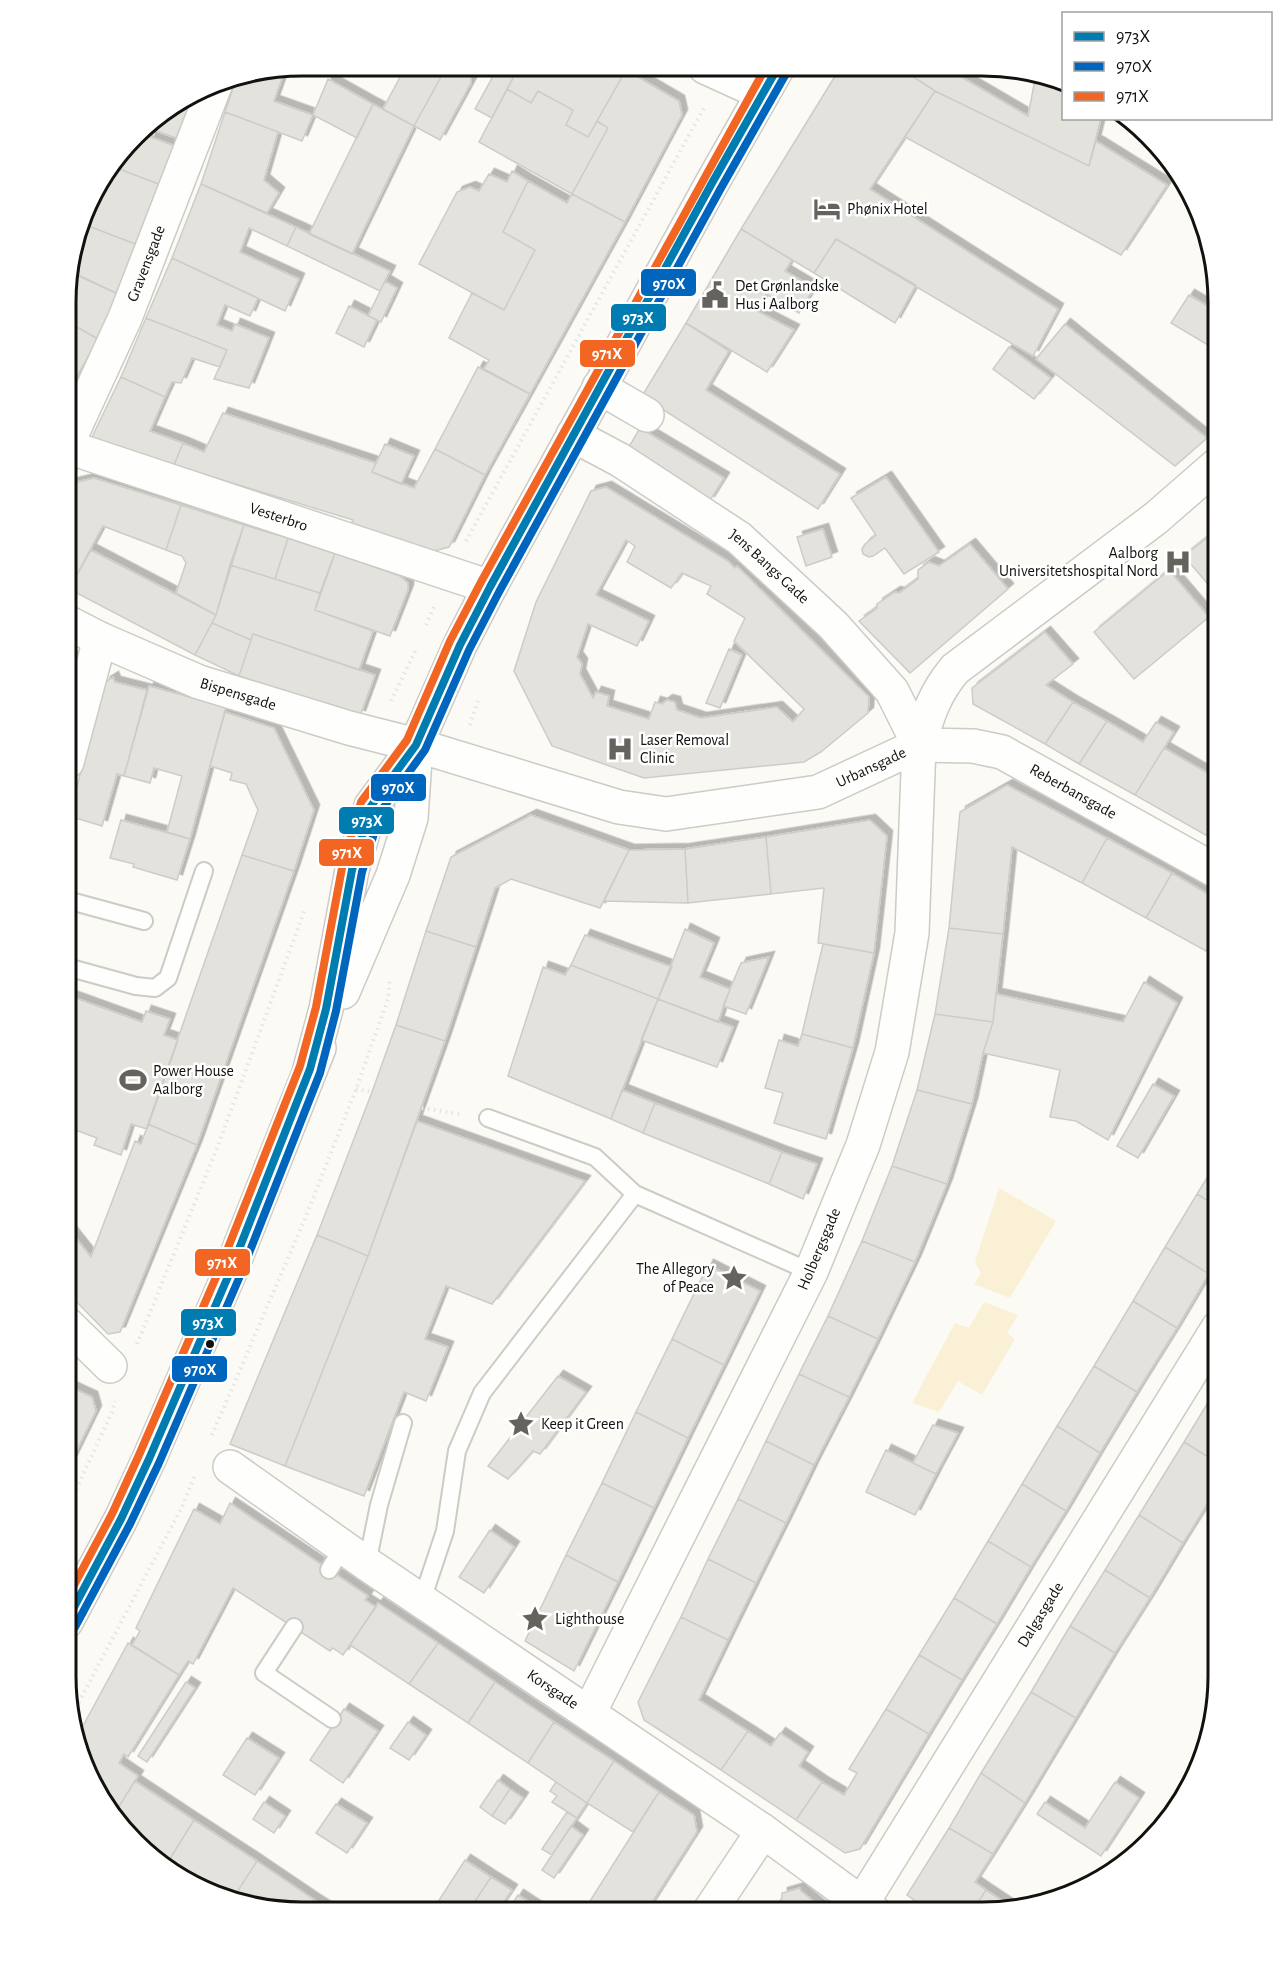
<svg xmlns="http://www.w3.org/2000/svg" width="1284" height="1979" viewBox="0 0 1284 1979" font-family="'Alegreya Sans',sans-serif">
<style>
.green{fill:#faf0d5}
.building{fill:#e3e2dd;stroke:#cdccc7;stroke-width:1.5;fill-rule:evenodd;filter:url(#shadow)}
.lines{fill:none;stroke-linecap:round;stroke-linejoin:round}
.lane-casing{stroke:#cccbc6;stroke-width:20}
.street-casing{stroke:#cccbc6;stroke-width:36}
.secondary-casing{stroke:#cccbc6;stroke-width:36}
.path{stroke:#e4e4e2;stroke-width:4;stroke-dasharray:1.5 4.5;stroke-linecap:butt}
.lane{stroke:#fefefd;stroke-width:16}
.street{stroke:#fefefd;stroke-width:33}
.secondary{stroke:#fefefd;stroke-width:33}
.bus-1-casing{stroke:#fff;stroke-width:12}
.bus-2-casing{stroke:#fff;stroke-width:12}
.bus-3-casing{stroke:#fff;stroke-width:12}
.bus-1{stroke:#007cb0;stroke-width:8}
.bus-2{stroke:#0065bd;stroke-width:8}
.bus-3{stroke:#f26522;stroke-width:8}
.bus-dot{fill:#12110d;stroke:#fff;stroke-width:2}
.labels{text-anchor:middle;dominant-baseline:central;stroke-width:5;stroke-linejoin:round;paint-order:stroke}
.poi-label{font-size:16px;fill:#12110d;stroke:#fff;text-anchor:start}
.street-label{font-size:16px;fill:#12110d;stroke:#fff}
.rim{fill:none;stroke:#12110d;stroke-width:3}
.line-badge{stroke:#fff;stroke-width:2}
.badge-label{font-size:16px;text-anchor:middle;font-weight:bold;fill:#fff}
</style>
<defs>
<filter id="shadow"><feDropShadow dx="5.5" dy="-5.5" stdDeviation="0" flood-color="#0004"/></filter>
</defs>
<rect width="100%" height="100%" fill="#fbfaf4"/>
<path class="green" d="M999,1188l57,33 -46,77 -36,-14 7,-11 -6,-11z
M984,1302l34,13 -11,18 8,6 -33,56 -24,-14 -19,31 -27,-9 43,-80 14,5z"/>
<path class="building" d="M406,66h41l-33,60 -31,-17z
M447,66h22l-4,8 6,3v6l-31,57 -26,-14z
M488,67h31l-27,51 -17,-9 17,-31 -1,-9z
M519,67h102l5,3 -38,67 -22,-12 7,-15 -35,-19 -7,12 -24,-14z
M840,68h60l35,23 -65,98 188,120 -25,47 -197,-117 -22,34 -73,-44z
M900,68h46l82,48 8,-42 28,8v36h37l-12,48 -154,-75z
M285,70l-11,31 39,14 -11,26 -77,-29 11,-33z
M626,70l53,31 3,14 -57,107 -53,-28 36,-66 -11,-7z
M328,79l45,25 -16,34 -44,-23z
M507,89l24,14 7,-12 35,19 -7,15 22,12 9,-16 11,7 -36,66 -93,-52z
M935,91l154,75 7,-25 71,44 -46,70 -216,-118z
M191,97l-12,42 -34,-12 1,-2z
M373,104l41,22 -62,128 -43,-20z
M225,112l53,20 -14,48 15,13 -12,20 -66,-29z
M140,133l35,13 -14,39 -47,-18z
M114,167l47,18 -23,60 -55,-21 8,-26z
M512,171l16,10 -25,51 32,18 -31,60 -85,-46 38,-72 13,-5 9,4 10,-17 18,8z
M528,181l39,22 5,-9 53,28 -95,172 -46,-25 5,-9 -40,-22 23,-45 32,17 31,-60 -32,-18z
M201,184l95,43 -9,19 -38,-18 -9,24 59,27 -14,32 -113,-53z
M83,224l55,21 -20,49 -44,-21 8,-19 -7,-3z
M296,227l94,44 -10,20 -93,-45z
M741,229l51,31 -7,11 29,17 -15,25 -33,-19 -9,17 37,19 -27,42 -81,-49z
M836,239l80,46 -21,38 -81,-50z
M172,258l86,40 -8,18 -25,-11 -8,20 15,6 3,-7 34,14 -20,50 -35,-9 13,-29 -81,-32z
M68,271l50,23 -20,45 -30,-17z
M385,281l12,7 -16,34 -13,-6z
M1189,295l29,17v39l-47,-28z
M349,306l28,14 -13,27 -28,-14z
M146,318l81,32 -7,17 -28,-9 -11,25 -9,-1 -7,15 -44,-20z
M68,322l30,17 -30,53z
M686,323l43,28 -23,39 134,84 -22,35 -176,-113z
M1065,324l142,114 -32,28 -139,-107z
M1009,347l42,31 -17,21 -41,-30z
M478,367l52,27 -45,81 -50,-26z
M121,377l44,20 -15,34 33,12 -12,30 -80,-34z
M223,413l153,50 -4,9 42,16 21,-39 50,26 -36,72 -15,4 -84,-25 3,-6 -179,-55 9,-22 21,9z
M640,428l84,50 -15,24 -83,-50z
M385,444l29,12 -13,28 -29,-12z
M886,477l53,75 -35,22 -19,-26 -12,8 -4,1 -6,-3 -1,-5 3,-5 11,-9 -25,-37z
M94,478l87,27 -15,45 -63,-24 -34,63 -1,-1v-93l5,-12z
M606,487l122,74 7,7 2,-2 132,131 -1,16 -47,39 -17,10 -160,16 -92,-32 -38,-75 22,-69 55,-111zM626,540l9,6 -8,16 44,26 11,-15 29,13 -4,8 38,24 -11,23 70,68 -11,13 -16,-15 -76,11 -24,-8 -2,-8 -8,-2 -5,4 -7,-2 -6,17 -42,-13 2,-10 -13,-4 -3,6 -13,-24 2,-10 -5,-7 11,-33 49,22 12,-25 -53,-26z
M181,505l63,20 -28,90 -40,-22 10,-30 -4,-7 -16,-6z
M244,525l44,13 -13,41 -45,-14z
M823,529l9,28 -26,9 -9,-29z
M1218,529v67l-34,-40z
M288,538l47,15 -15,40 -45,-14z
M970,544l38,45 -98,84 -51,-52 18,-13v-4l18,-12 4,1 19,-14v-9l11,-8 10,4z
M91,550l125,65 -21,40 -126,-66z
M335,553l65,23 8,7v7l-18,46 -75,-26z
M230,565l90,28 -5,17 58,21 -14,39 -106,-36 -2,6 -39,-17 4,-8z
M1169,570l40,47 -75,62 -40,-47z
M212,623l39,17 -12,36 -44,-21z
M1045,632l28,32 -27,21 27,17 -28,42 -72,-40 -1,-16z
M253,634l122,41 -15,41 -121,-40z
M729,649l13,6 -22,53 -14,-5z
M67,651l9,12 -9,28z
M113,677l2,5 32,8 -23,86 -7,-2 -15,52 -33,-10 36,-134z
M149,686l77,21 -36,132 -23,-7 15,-56 -28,-8 -4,15 -26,-7z
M1073,702l34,19 -28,43 -34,-20z
M225,712l49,16 40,82 -20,61 -52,-16 16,-45 -12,-26 -16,-4 2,-7 -22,-7z
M1107,721l36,21 13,-20 18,10 -39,63 -56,-31z
M1164,748l54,31v63l-83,-47z
M1007,785l100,53 -25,45 -70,-36 -9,87 -54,-6 11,-116z
M531,815l98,35 -29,58 -89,-29 -16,9 -19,59 -50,-16 25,-74z
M121,820l69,19 -13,41 -44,-13 1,-3 -24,-6z
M870,820l17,16 -13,117 -56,-10 6,-55 -53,6 -5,-57z
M766,837l5,57 -83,9 -3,-54z
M1107,838l65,35 -26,45 -64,-35z
M685,849l3,54 -84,-2 25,-51z
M242,855l52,16 -97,274 -49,-21z
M1172,873l46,27v30l-12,21 -60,-33z
M949,928l54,6 -10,88 -58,-8z
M685,929l29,14 -14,34 30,12 -12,33 -60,-23z
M1218,930v27l-12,-6z
M426,931l50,16 -31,94 -49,-16z
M585,935l87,32 -14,32 -87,-34z
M823,944l51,9 -21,95 -51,-14z
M769,957l-23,57 -23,-8 18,-43z
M571,965l87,34 -47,120 -103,-43 35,-109 22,8z
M1144,982l33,21 -69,137 -32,-19 -26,-4 10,-47 -77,-17 10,-31 3,-28 127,28z
M67,995l75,27 4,-11 24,8 -6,16 14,5 -31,89 -16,-5 -10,31 -27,-10 3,-7 -30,-11z
M658,999l75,28 -16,40 -76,-27z
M935,1014l58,8 -10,31 -11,51 -55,-14z
M396,1025l49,16 -77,215 -51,-21 55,-143z
M802,1034l51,14 -27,91 -52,-16 9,-30 -18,-5 14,-48 19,6z
M1153,1084l21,12 -36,62 -21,-12z
M622,1090l33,13 -12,30 -32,-14z
M917,1090l55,14 -25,80 -55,-18z
M655,1103l127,49 -13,32 -126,-51z
M417,1121l168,60 -93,123 -46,-18 -21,53 23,8 -22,54 -22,-9 -40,104 -79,-30 83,-210z
M148,1124l49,21 -77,187 -12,2 -41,-42v-65l24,30 44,-116 6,3z
M782,1152l35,12 -14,35 -34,-15z
M1218,1160v47l-21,-13z
M892,1166l55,18 -32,78 -53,-21z
M1197,1194l21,13v53l-9,14 -44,-27z
M317,1235l51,21 -83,210 -55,-22z
M862,1241l53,21 -37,77 -50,-23z
M1165,1247l44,27 -32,54 -44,-27z
M708,1265l52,26 -36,74 -52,-26z
M1133,1301l44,27 -40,64 -43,-26z
M828,1316l50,23 -29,58 -50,-23z
M672,1339l52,26 -36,73 -52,-26z
M1094,1366l43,26 -37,61 -43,-27z
M799,1374l50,23 -35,68 -48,-24z
M558,1376l28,16 -46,62 -7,-3 -25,28 -20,-13z
M66,1385l26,12 4,14 -26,53 -4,-2z
M1218,1386v77l-34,-21z
M636,1412l52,26 -34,70 -52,-25z
M933,1425l25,8 -22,41 -23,-11z
M1057,1426l43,27 -34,58 -44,-27z
M766,1441l48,24 -28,58 -48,-24z
M1184,1442l34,21v24l-35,56 -44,-28z
M886,1450l50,24 -21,41 -49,-23z
M602,1483l52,25 -36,74 -52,-27z
M1022,1484l44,27 -35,56 -43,-26z
M738,1499l48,24 -30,60 -48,-24z
M230,1503l138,93 -3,4 11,7 -33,48 -10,-7 -3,3 -97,-63 -40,76 -5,-3 -9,14 -47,-30 8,-14 -4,-3 58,-119 26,15z
M1139,1515l44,28 -33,55 -45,-28z
M490,1530l24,17 -30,46 -25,-16z
M988,1541l43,26 -34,57 -43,-26z
M566,1555l52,27 -44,89 -49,-30z
M708,1559l48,24 -28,57 -47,-23z
M1105,1570l45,28 -35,55 -45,-27z
M954,1598l43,26 -35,56 -43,-25z
M378,1603l60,40 -29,41 -59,-39z
M681,1617l47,23 -29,60 49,31 -27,39 -77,-50 -6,-18z
M1070,1626l45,27 -39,65 -45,-26z
M128,1643l51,32 -51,82 -4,-3 -5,9 19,13 -25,40 -29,-49 -6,-32z
M438,1643l57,39 -27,41 -59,-39z
M919,1655l43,25 -33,54 -43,-25z
M186,1682l9,6 -48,74 -9,-6z
M495,1682l59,40 -26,41 -60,-40z
M1031,1692l45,26 -51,85 -44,-30z
M344,1709l34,22 -35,52 -33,-23z
M886,1709l43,25 -69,115 -15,4 -49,-33 26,-38 22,13 13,-22 -8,-4z
M408,1722l18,13 -17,25 -19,-12z
M554,1722l60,39 -27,42 -59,-40z
M748,1731l23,15 9,-13 28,19 -9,14 23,16 -26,38 -75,-50z
M247,1738l32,20 -24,37 -32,-20z
M614,1761l45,31 -26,40 -46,-29z
M981,1773l44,30 -32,51 -44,-26z
M498,1780l12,9 -18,27 -12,-9z
M135,1781l59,39 -26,42 -31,-20 -24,-26z
M556,1782l31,21 -10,15 -25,-16 5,-6 -7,-5z
M1115,1782l24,16 -38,58 -64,-42 8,-12 40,26z
M510,1789l13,9 -18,26 -13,-8z
M659,1792l35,23 3,17 -51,80h-63z
M264,1802l21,14 -11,17 -21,-14z
M336,1804l31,19 -20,30 -31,-20z
M567,1812l10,6 -25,37 -10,-6z
M194,1820l63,41 -25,39 -11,-2 -53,-36z
M571,1826l12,9 -29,43 -12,-8z
M949,1828l44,26 -18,28 11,8 -15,23h-39l-25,-18z
M465,1860l26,17 -23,35 -36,-1z
M257,1861l59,40 -7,10h-37l-40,-11z
M491,1877l21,13 -15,22h-29z
M800,1888l1,3 27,22 -55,-1 9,-14v-5z
M986,1890l26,17 -30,6h-11z
M518,1895l26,17h-37z
M316,1901l16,10h-23z"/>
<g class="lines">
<defs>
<path id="lane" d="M67,900l77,21
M67,967l69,19 19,2 13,-10 36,-107
M488,1118l107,39 40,37
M367,1564l12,-59 24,-82
M329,1570l14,-23
M422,1600l23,-69 12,-80 25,-58 153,-199 176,78
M294,1627l-30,46 68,46"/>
<g id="street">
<path d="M705,67l57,26"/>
<path d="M599,387l48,28"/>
<path id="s1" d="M573,435l47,25 119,78 94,87 59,66 27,54 -7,188 -20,119 -29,93 -52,127 -222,441"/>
<path id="s2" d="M68,442l57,-124 91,-235"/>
<path id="s3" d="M68,447l422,140"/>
<path id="s4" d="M67,622l33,17 99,43 150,46 67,17 203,62 47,7 152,-22 101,-47c9,-30 15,-51 36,-76l201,-151 62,-54"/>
<path id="s5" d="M919,745l54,1 29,6 216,120"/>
<path d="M67,762l33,-123"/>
<path d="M66,1323l44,43"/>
<path id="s6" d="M230,1467l137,97 396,267 112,82"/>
<path id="s7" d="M862,1903l356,-575"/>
<path d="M709,1912l54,-81"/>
</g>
<path id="secondary" d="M343,992l50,-117 18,-57 5,-73
M310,1069l16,-60 26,-139 19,-64 45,-61 44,-100 30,-58 222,-404 66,-116
M66,1622l55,-103 28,-60 81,-187 89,-224"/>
</defs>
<use href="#lane" class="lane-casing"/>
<use href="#street" class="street-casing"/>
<use href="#secondary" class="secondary-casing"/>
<path class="path" d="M142,130l17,6
M466,541l239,-435
M426,625l8,-18
M391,701l24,-50
M470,725l8,-24
M356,1089l16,3
M422,1108l38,6
M137,1344l79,-193 89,-242
M212,1435l92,-214 52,-132 32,-90 2,-21
M66,1511l46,-99 3,-11
M73,1713l109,-206 13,-32"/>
<use href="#lane" class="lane"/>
<use href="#street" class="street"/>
<use href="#secondary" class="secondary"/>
<defs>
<path id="bus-1" d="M66,1622l55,-103 28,-60 81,-187 80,-203 16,-60 26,-139 19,-64 45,-61 44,-100 30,-58 222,-404 66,-116"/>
<path id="bus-2" d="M75,1627l55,-103 29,-61 81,-187 80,-203 16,-62 26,-139 19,-61 44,-61 44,-100 30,-58 222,-404 66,-116"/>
<path id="bus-3" d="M66,1600l46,-86 27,-59 81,-187 80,-202 16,-59 26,-139 19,-66 46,-62 43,-99 31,-59 285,-515"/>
</defs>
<use href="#bus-1" class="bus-1-casing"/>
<use href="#bus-2" class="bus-2-casing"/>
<use href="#bus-3" class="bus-3-casing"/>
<use href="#bus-1" class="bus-1"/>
<use href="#bus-2" class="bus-2"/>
<use href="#bus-3" class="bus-3"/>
</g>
<defs>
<symbol id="hotel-bare" viewBox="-9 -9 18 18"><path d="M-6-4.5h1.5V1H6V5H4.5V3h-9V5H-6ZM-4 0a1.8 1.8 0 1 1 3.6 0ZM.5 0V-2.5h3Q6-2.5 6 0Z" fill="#64635e" stroke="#fff" stroke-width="2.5" paint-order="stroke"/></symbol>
<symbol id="civic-bare" viewBox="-9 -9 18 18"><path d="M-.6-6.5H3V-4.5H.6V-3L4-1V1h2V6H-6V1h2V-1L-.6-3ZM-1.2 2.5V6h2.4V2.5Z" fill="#64635e" stroke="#fff" stroke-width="2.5" paint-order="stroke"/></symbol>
<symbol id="hospital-bare" viewBox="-9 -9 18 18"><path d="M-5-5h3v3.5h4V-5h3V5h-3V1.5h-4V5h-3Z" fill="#64635e" stroke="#fff" stroke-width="2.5" paint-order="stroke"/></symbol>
<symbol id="stadium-bare" viewBox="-9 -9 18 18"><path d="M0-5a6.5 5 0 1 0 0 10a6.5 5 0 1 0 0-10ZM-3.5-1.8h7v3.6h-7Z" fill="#64635e" stroke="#fff" stroke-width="2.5" paint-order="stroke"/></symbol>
<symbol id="sight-bare" viewBox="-9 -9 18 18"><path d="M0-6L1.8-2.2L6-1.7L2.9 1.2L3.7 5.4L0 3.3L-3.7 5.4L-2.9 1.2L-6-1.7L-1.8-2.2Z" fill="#64635e" stroke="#fff" stroke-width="2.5" paint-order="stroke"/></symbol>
</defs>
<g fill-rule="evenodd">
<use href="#hotel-bare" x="808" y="190" width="38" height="38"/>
<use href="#civic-bare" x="696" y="276" width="38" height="38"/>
<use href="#hospital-bare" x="1159" y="543" width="38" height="38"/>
<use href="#hospital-bare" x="601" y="730" width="38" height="38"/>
<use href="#stadium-bare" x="114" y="1061" width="38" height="38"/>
<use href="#sight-bare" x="715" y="1259" width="38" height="38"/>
<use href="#sight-bare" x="502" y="1405" width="38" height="38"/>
<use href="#sight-bare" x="516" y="1600" width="38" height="38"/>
</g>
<circle class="bus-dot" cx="210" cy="1344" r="5"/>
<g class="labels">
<g class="poi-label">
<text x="847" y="209">Phønix Hotel</text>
<text x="735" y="286">Det Grønlandske<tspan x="735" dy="18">Hus i Aalborg</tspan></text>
<text x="1158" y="553" text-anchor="end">Aalborg<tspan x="1158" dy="18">Universitetshospital Nord</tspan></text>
<text x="640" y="740">Laser Removal<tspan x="640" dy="18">Clinic</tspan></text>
<text x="153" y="1071">Power House<tspan x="153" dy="18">Aalborg</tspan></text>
<text x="714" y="1269" text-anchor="end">The Allegory<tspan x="714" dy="18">of Peace</tspan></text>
<text x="541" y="1424">Keep it Green</text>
<text x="555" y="1619">Lighthouse</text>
</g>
<g class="street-label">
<text stroke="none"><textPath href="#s2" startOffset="195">Gravensgade</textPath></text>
<text stroke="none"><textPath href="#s3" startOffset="222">Vesterbro</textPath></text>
<text stroke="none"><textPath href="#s1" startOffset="237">Jens Bangs Gade</textPath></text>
<text stroke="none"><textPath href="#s4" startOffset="186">Bispensgade</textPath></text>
<text stroke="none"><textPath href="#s4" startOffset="843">Urbansgade</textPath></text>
<text stroke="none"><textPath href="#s5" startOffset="165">Reberbansgade</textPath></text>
<text transform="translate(819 1249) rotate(-67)">Holbergsgade</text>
<text stroke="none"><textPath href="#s7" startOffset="339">Dalgasgade</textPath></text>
<text stroke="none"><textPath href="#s6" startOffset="392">Korsgade</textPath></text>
</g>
</g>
<path d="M0 0H1284V1979H0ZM302 76H982A226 226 0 0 1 1208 302V1676A226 226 0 0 1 982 1902H302A226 226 0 0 1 76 1676V302A226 226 0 0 1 302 76Z" fill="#fff" fill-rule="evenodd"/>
<path class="rim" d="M302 76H982A226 226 0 0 1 1208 302V1676A226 226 0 0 1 982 1902H302A226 226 0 0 1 76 1676V302A226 226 0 0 1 302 76Z"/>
<g class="line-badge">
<rect x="640" y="268" width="57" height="29" rx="6" fill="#0065bd"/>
<rect x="610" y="303" width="57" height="29" rx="6" fill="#007cb0"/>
<rect x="579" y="339" width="57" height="29" rx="6" fill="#f26522"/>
<rect x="370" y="773" width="57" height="29" rx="6" fill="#0065bd"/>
<rect x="338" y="806" width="57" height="29" rx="6" fill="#007cb0"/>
<rect x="318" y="838" width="57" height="29" rx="6" fill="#f26522"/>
<rect x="194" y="1248" width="57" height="29" rx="6" fill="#f26522"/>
<rect x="180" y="1308" width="57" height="29" rx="6" fill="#007cb0"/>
<rect x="171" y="1355" width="57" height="28" rx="6" fill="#0065bd"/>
</g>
<g class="badge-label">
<text x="669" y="289">970X</text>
<text x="638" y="323">973X</text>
<text x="607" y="359">971X</text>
<text x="398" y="793">970X</text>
<text x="367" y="826">973X</text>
<text x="347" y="858">971X</text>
<text x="222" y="1268">971X</text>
<text x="208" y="1328">973X</text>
<text x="200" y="1375">970X</text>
</g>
<rect x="1062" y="12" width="210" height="108" fill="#ffffff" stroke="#a0a09e" stroke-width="1.5"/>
<rect x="1074" y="32" width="30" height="9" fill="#007cb0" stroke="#a0a09e" stroke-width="1.5"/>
<text x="1116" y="42" font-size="18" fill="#12110d">973X</text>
<rect x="1074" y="62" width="30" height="9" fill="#0065bd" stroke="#a0a09e" stroke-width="1.5"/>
<text x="1116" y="72" font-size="18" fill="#12110d">970X</text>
<rect x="1074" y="92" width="30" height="9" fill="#f26522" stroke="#a0a09e" stroke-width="1.5"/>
<text x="1116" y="102" font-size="18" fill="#12110d">971X</text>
</svg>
